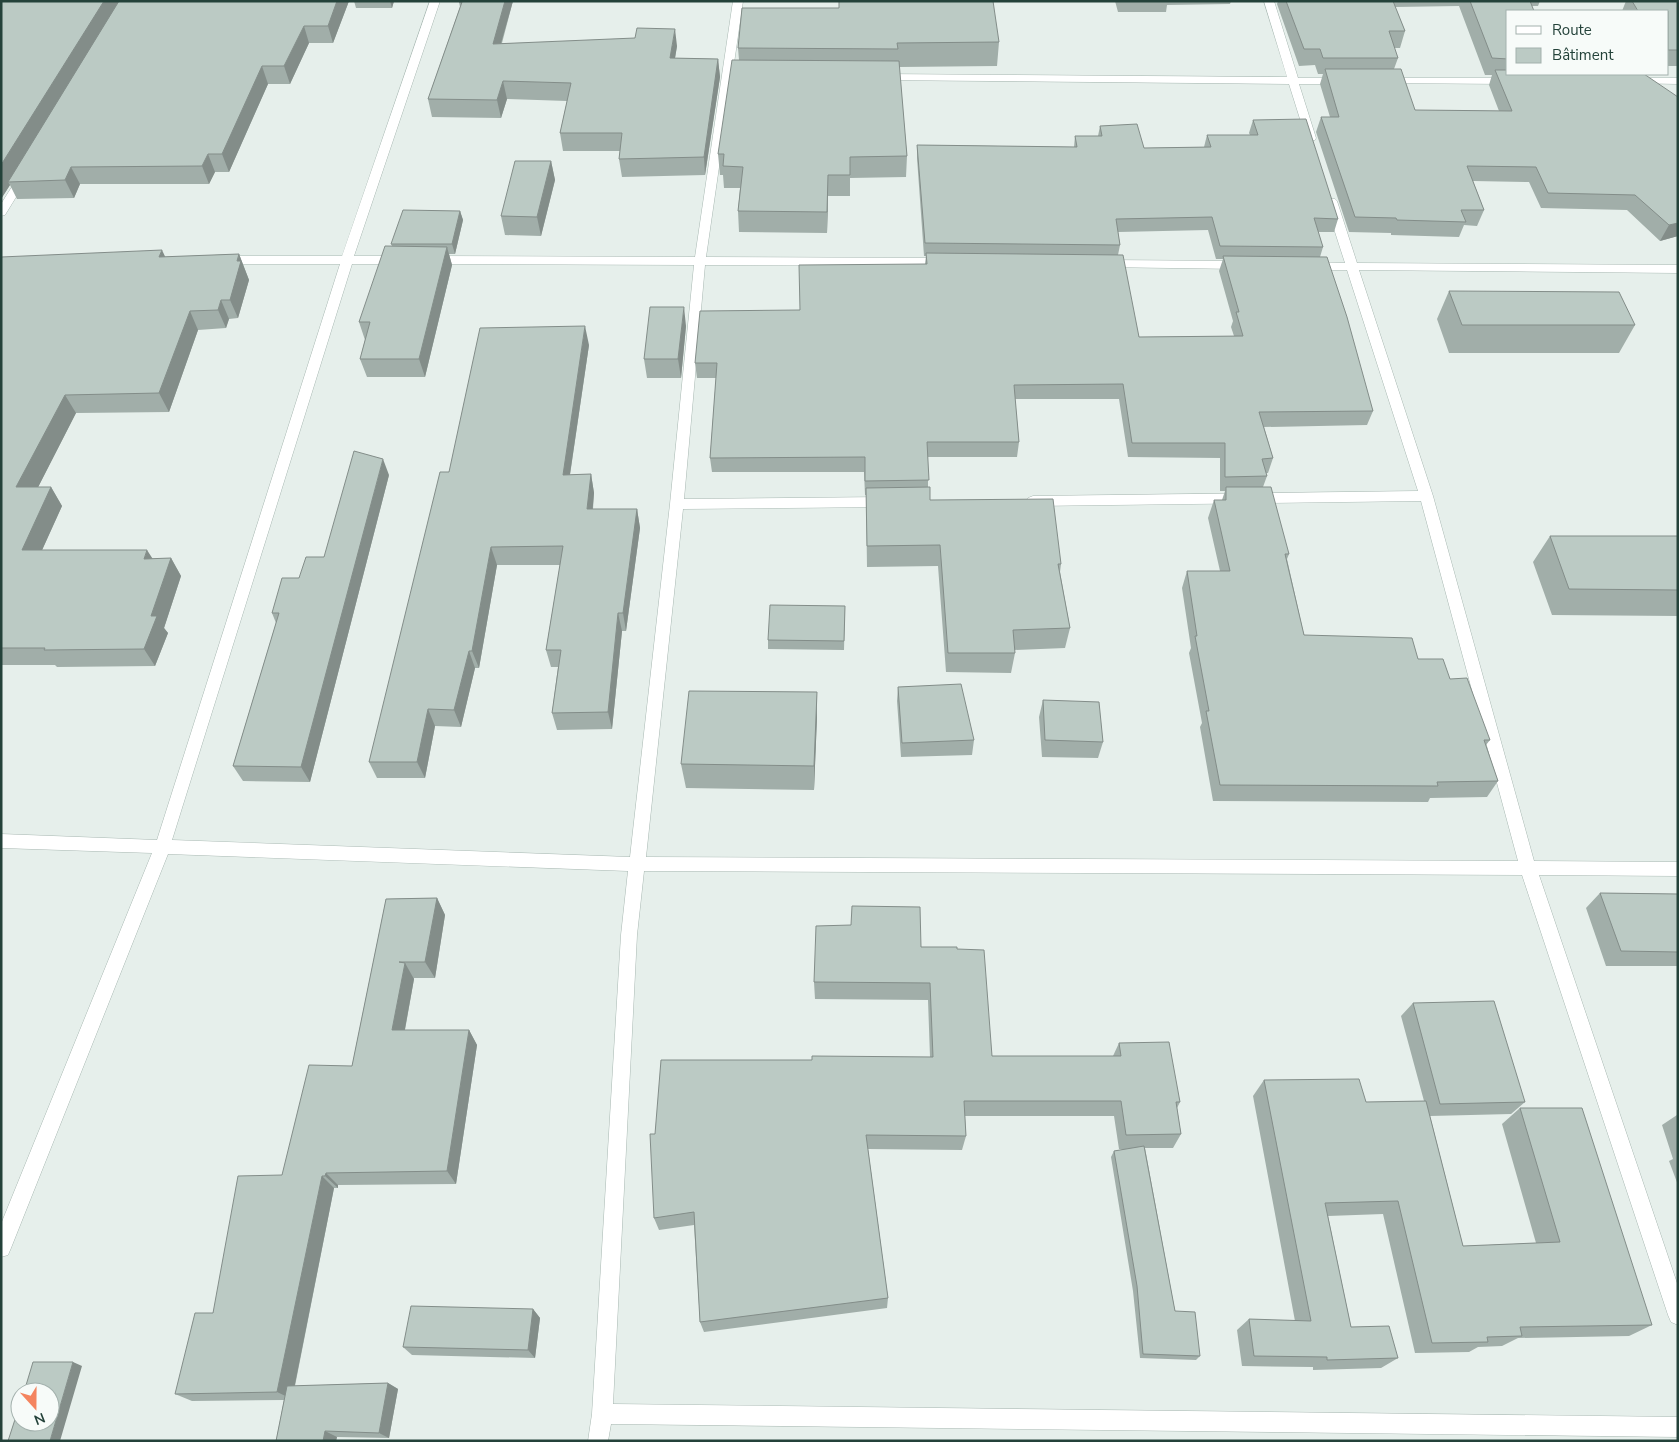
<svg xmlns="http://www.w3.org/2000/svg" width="1679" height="1442" viewBox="0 0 1679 1442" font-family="'Nunito Sans',sans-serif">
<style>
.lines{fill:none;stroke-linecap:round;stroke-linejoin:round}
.minor-casing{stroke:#a8b8b2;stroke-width:1}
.minor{fill:#fff;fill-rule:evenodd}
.wall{fill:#a1aea9;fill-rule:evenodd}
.shaded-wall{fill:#838d89}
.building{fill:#bbcac4;stroke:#838d89}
</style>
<rect width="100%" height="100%" fill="#e6efeb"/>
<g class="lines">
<defs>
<path id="minor" d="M430,1h10l-86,255h45l6,4 -6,4h-47l-180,576 458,17 40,-353 24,-239 -262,-1 -6,-4 6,-4 263,1 38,-256h10l-37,256 240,1 6,4 -6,4 -241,-1 -21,234 201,-2 5,2 2,3 -2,3 -5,2 -202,2 -37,348 872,4 -97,-360 -388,5 -5,-2 -2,-3 2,-3 5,-2 385,-5 -71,-221h-35l-6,-4 6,-4 33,1 -20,-62 2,-2h8l2,2 20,62 321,2v8l-319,-3 74,226 101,365 144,1v14l-139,-1 139,411v39l-7,-3 -3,-7 -146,-440 -878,-4 -7,64 -24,469 1065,13v20l-1067,-13 -3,17h-20l4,-27 29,-479 7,-64 -460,-17 -157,394 -3,7 -7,2v-33l151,-371 -151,-5v-14l156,6 183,-576h-118l-6,-4 6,-4h120z
M1264,1h10l24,77h43l5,3 -5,3h-42l17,54 -1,2h-8l-1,-2 -17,-54 -410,-4 -5,-3 5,-3 408,3z
M1384,78h125l5,3 -5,3 -129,-1v-4z
M1634,78h44v6l-48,-1v-4z
M24,173l5,3 -24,39 -4,1v-12l19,-30z
M1104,260l137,1 6,4 -6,4 -141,-2 -2,-3 2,-3z"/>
</defs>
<use href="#minor" class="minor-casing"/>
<use href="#minor" class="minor"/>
</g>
<path class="wall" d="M1,1h348l-16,42h-24l-19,41h-22l-39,88h-14l-6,12h-129l-6,14 -57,1 -7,-14 -9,14z
M354,1h40l-2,7h-36z
M513,1l-11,42 175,3 -2,12 43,1 2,18 -15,98 -83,2 -3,-18 1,-8h-57l-3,-18 7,-32 -60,-2 -6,19 -69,-1 -4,-18 32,-92 -1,-5z
M1115,1h116l-1,3 -63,1 -1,7h-48z
M1278,1h262l-2,5h-6l-24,5v63l170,23v139l-18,5 -33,-31 -86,-2 -12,-26 -56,-1 11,29 -7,16 -13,-1 -5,12 -68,-2v-2l-42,-1 -33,-100 5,-15h9l-10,-33 3,-10h-5l-3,-9 -16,1 -22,-62zM1459,6l26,69h7l-3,10 10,26 -84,-1 -21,-41 4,-11 -4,-10h6l5,-17 -10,-24z
M1626,1h52v65h-10v-55h-46z
M742,8l257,34 -2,24 -98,1 8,89 -1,21 -56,1v18h-22l-1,37 -88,-1 -1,-21 2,-23h-16l-1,-13h-3l-2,-21 21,-94 -1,-12z
M1253,120l85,99 -4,13h-16l5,15 -3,10 53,154 -6,14 -103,2 9,31 -5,15h-2l1,3 -4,11 26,67 -2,5 17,76 114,24 32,20 40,61 -4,5 12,36 -11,16 -57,1 -2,4 -215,-1 -13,-74 2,-4 -13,-70 2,-5 -9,-60 5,-17h33l-12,-53 6,-18h8l3,-9h-5v-33l-92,-1 -9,-58h-104l4,43 -2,15h-89v30l2,13 131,64 -1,8 10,56 -5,20 -51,2 1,3 -4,20 -65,-1 -8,-106 -71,1 -1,-72h-1l-1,-23h-152l-2,-14 6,-80h-19l-2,-15 105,-53 125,-46 1,-8h-2l-7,-98v-13l157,2 1,-11h23l2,-10 44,22 60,-1 3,-12h43l-1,-2zM1208,230l8,29h7l-4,12 14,50 -2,6 3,9 -95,1 -21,-82 2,-10 -2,-13z
M551,161l4,19 -14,56 -36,-1 -4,-19z
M460,211l3,9 -8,34h-6l3,11 -27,112h-58l-7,-18 5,-19 -6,-18 33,-76 -1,-2z
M239,254l10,26 -11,38 -9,1 -3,9 -28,2 -29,82 -93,1 -38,74h13l11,19 -20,44 111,9 18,-1 10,18 -17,52 4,5 -13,33 -98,1 -2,-2h-54v-408h164z
M1449,291l186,34 -16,28h-170l-12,-34z
M686,326l-5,52h-34l-3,-19z
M589,345l-19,130 21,-1 3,19 -1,16h44l3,19 -14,103h-4l-10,98 -55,1 -5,-17 6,-46h-7l-5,-17 14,-85h-63l-18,103h-4l-14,59 -26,-1 -10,52h-48l-8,-16 80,-290z
M389,475l-79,307 -67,-1 -10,-15 43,-143 -4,-10 27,-35 25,-21z
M1550,536h128v80l-126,-1 -19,-53z
M845,606l-1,44 -76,-1v-9z
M898,687l76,53 -2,15 -71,2 -4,-56z
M817,692v25l-3,73 -128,-2 -5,-24z
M1043,700l60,42 -5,16 -56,-1 -3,-40z
M1600,893l78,1v72h-72l-20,-58z
M437,898l8,17 -10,63h-21v1l-9,51h64l8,15 -21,139 -118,1v3h-4l-39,198 93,-3 10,6 -9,49 -52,-1 -1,4h-60l8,-41 -92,1 -17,-7 38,-81 69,-138 70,-109 34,-167z
M921,947l36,2 35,107h121l6,-13 61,59 -3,6 4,26 -8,14h-28l30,163 25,45 -4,4 -56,-2 -7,-67 -22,-134 3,-6 10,-2h-5l-5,-33h-149l1,20 -4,14 -94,-1 20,149 -1,10 -183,24 -4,-10 -6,-97 -35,5 -5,-12 1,-84 157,-74 118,-3 -2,-57 -113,-1 -1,-17z
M1413,1003l112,99 -14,12 -81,2 33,130 73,-3 -34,-119 18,-16 132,217 -23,11 -111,2 -16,8 -24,1 -9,5 -54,1 -32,-139 -55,2 23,111 47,31 -17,10 -68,2v-3l-71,-1 -5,-36 12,-11 46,2 -42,-225 11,-16 102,22 58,-1 -23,-85z
M1677,1115h1v70l-9,-24 4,-2 -11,-34z
M533,1309l7,9 -5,40 -123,-3 -9,-8z"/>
<path class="shaded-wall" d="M104,1h19l-115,181 2,3 -9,14v-34z
M337,1h12l-16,42 -5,-17z
M390,1h4l-2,7z
M505,1h8l-17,60 -3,-17z
M304,26l5,17 -19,41 -6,-18z
M675,29l2,17 -5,30 -2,-18z
M718,59l2,18 -15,98 -1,-18z
M262,66l6,18 -39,88 -7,-18z
M503,81l4,18 -6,19 -4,-18z
M208,154l7,18 -6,12 -7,-18z
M551,161l4,19 -14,56 -4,-19z
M71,167l9,17 -6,14 -9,-18z
M828,175v21l-1,37v-21z
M460,211l3,9 -8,34 -3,-10z
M1678,223v13l-18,5 9,-16z
M447,247l5,18 -27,112 -6,-18z
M162,250l9,19 -12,-12z
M239,254l10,26 -11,38 -8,-18z
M221,300l8,19 -3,9 -8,-18z
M684,307l2,19 -5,52 -3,-19z
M190,311l8,19 -29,82 -10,-19z
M585,326l4,19 -22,149 -4,-19z
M65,395l11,18 -47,92 -13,-18z
M383,459l6,16 -79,307 -9,-15z
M591,474l3,19 -3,34 -4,-18z
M51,487l11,19 -28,62 -12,-18z
M637,509l3,19 -14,103 -3,-18z
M491,547l6,18 -18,103 -7,-17z
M147,550l11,17 -14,-8z
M171,558l10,18 -17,52 4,5 -13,33 -11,-17 7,-33z
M618,613l4,18 -10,98 -4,-17z
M469,651l6,17 -14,59 -7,-17z
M817,692v25l-3,73v-24z
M428,709l7,17 -10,52 -8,-16z
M437,898l8,17 -10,63 -10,-16z
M405,963l9,16 -12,66 -10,-15z
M469,1030l8,15 -21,139 -9,-13z
M326,1173l12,12v3l-13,-12z
M322,1176l12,12 -42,211 -15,-7z
M533,1309l7,9 -5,40 -7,-8z
M73,1362l9,4 -22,75h-10z
M388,1383l10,6 -9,49 -10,-5z
M325,1431l12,6 -1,4h-13z"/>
<path class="building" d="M1,1h103l-103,164z
M119,1h218l-9,25h-24l-20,40h-22l-40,88h-14l-6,12 -131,1 -6,13 -57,2z
M459,1h46l-12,43 142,-6 2,-10 38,1 -5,29 48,1 -14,98 -85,2 3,-26h-62l11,-50 -68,-2 -6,19 -69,-1 34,-97h-3z
M839,1h154l6,41 -102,1 1,6 -160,-1 4,-40h97z
M1286,1h107l12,30h-16l9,27h-75l-3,-9h-16z
M1470,1h60l4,10h-26v48l-16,-1z
M1632,1h46v49h-10v-39h-30z
M732,60l167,1 8,95 -57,1v18h-22l-1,37 -89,-1 5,-44 -20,-1 1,-12h-6z
M1325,69h76l14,41 97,1 -17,-41h13v4h136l34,23v126l-9,2 -34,-30 -87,-2 -12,-26 -69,-1 17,44h-23l5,12 -69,-2 -1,-2 -41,-1 -34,-100h18z
M1306,119l32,100 -24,-1 9,29 -103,-1 -8,-29 -96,2 4,26 -195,-2 -8,-98 160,2 -2,-11h27l-2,-10 37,-2 7,24 67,-1 -4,-12h51l-5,-15z
M515,161h36l-14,56 -36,-1z
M403,210l57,1 -8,33h-61z
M385,246l62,1 -28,112h-59l10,-37h-11z
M162,250l-3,7 80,-3 -2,7h4l-11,39h-9l-3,10 -28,1 -31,82 -94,2 -49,92h35l-29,63h125l-3,9 27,-1 -20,58h6l-13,33 -100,1 1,-2h-44v-391z
M926,253l197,2 16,82 104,-1 -7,-24h3l-16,-56 104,1 20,60 26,94 -114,1 14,46 -11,1 5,17 -42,1v-34h-93l-9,-59 -109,1 5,57h-92l2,38 -64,1v-24l-155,1 7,-95h-22l5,-52 100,-1 -1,-45 128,-1z
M1449,291l170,1 16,33h-173z
M650,307h34l-6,52h-34z
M585,326l-22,149 28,-1 -4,35h50l-14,104h-5l-10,99 -56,1 9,-63h-15l17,-104 -72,1 -19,104h-3l-15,59 -26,-1 -11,53h-48l71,-290h9l31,-144z
M354,451l29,8 -82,308 -68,-1 46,-153h-7l10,-35h17l7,-21h18z
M930,487v13l123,-1 8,65h-3l12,64 -57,2 2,23h-67l-8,-108 -73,1 -1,-58z
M1226,487h45l18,67h-4l19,81 108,3 6,21h25l7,20 17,-1 23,62h-6l14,41 -61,1 1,4 -218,-1 -14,-74h3l-14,-75h2l-10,-65h43l-16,-71h12z
M1550,536h128v54l-109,-1z
M770,605l75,1 -1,35 -76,-1z
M961,684l13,56 -72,3 -4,-56z
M689,691l128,1 -3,74 -133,-2z
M1043,700l56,2 4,40 -58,-2z
M1600,893l78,1v58l-57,-1z
M437,898l-12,64h-26l6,1 -13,67h77l-22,141 -121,2 -1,3h-3l-45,216 -102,2 20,-81h18l25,-137 44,-1 27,-110 43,1 34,-167z
M852,906l68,1 1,40h36v2l27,1 8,106h129l-2,-13 50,-1 11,60h-4l5,32 -55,1 -5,-34h-157l2,35 -100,-1 22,163 -188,24 -6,-110 -40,6 -4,-84h5l6,-74h151v-4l121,1 -3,-74 -116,-1 2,-56 35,-1z
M1494,1001l31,101 -85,2 -27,-101z
M1359,1079l7,23 60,-1 37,145 97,-4 -40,-134h62l70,217 -132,2 2,9 -35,1 1,5 -56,1 -34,-142 -73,2 26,124 38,-1 9,32 -71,2v-3l-73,-1 -5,-37 62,2 -47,-241z
M1144,1146l31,165 20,1 5,44 -57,-2 -6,-68 -23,-135z
M411,1306l122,3 -5,41 -125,-3z
M33,1362h40l-23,79h-42l12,-37v18h30v-30h-26z
M388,1383l-9,50 -54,-2 -2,10h-47l11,-55z"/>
<rect width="1679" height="1442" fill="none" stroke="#24423a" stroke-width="5"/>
<rect x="1506" y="10" width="162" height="65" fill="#f7fbf9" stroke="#a3b1ad"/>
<rect x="1516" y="26" width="25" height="8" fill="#ffffff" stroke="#a3b1ad"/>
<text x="1552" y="35" font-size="15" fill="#24423a">Route</text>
<rect x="1516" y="48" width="25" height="15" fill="#bbcac4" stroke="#a3b1ad"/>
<text x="1552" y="60" font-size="15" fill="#24423a">Bâtiment</text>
<g transform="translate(35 1407) rotate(159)"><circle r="24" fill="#f7fbf9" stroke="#a3b1ad"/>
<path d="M0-4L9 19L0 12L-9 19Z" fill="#f4845f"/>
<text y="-8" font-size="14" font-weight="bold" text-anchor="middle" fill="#24423a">N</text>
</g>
</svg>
